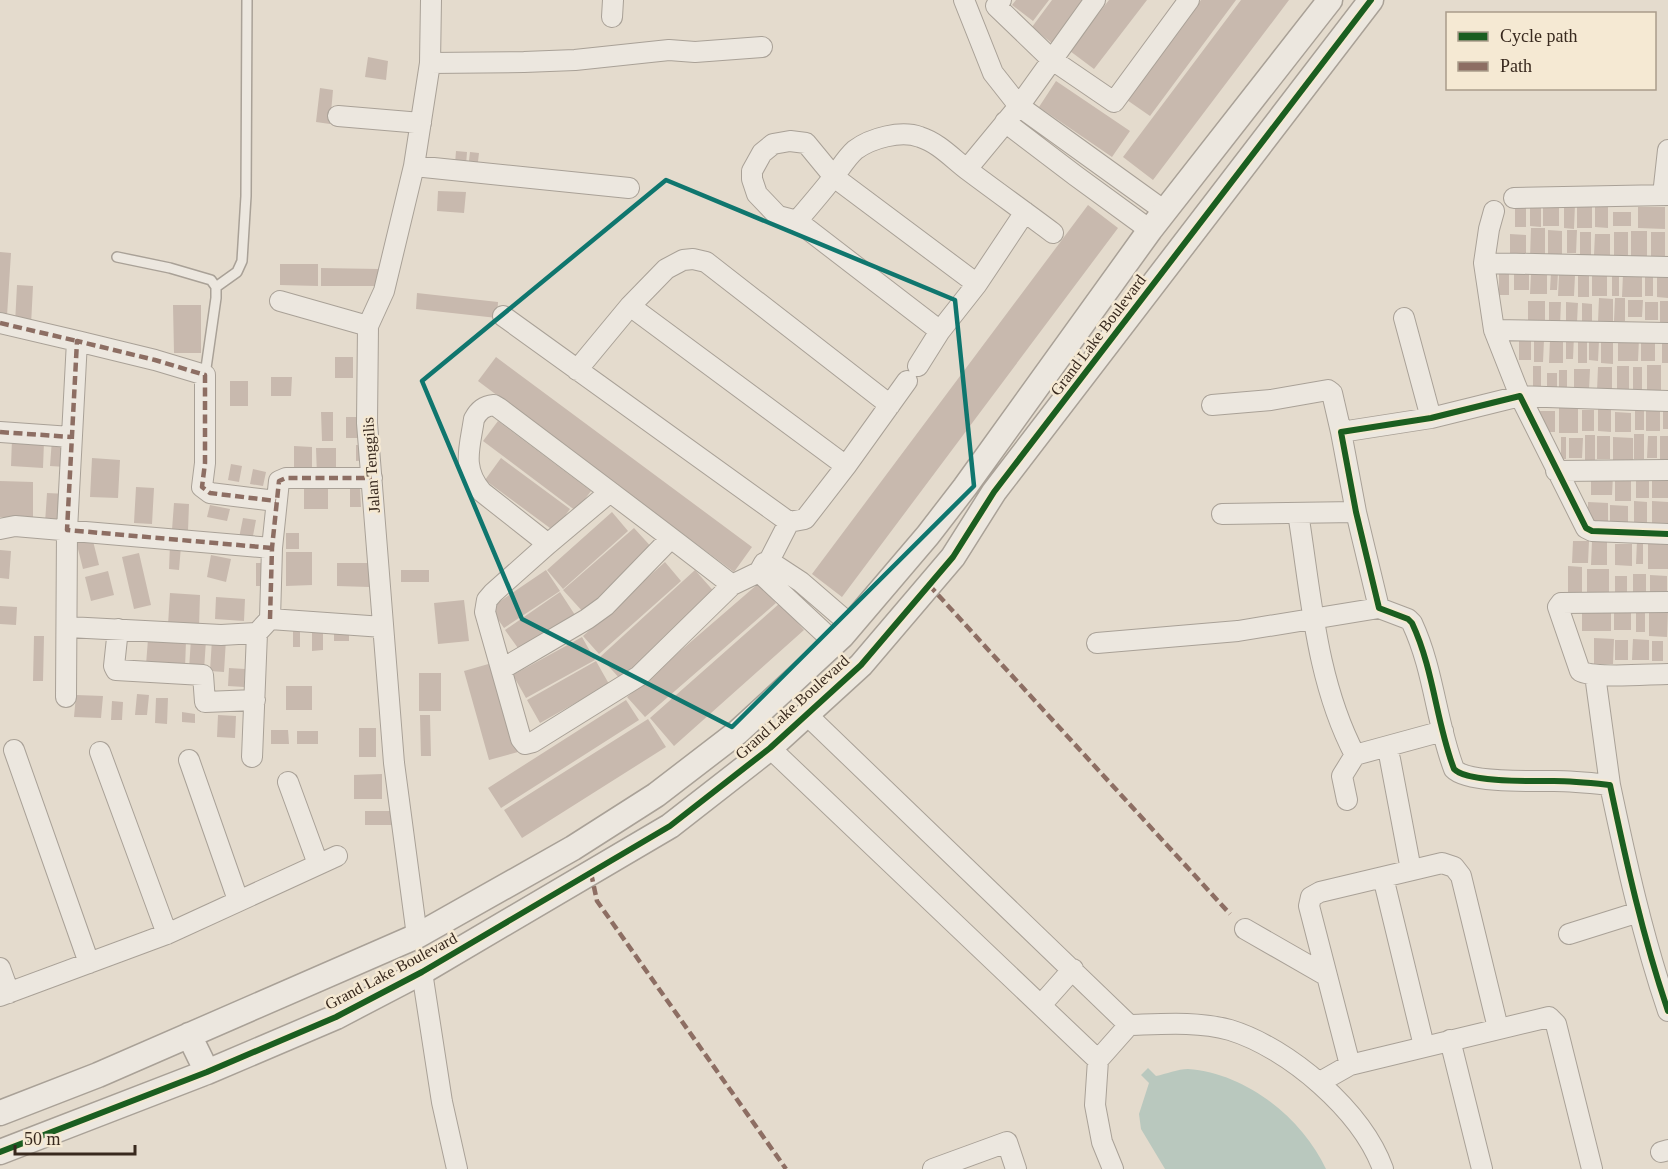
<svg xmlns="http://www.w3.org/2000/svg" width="1668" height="1169" viewBox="0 0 1668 1169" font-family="'Times New Roman',serif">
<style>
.water{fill:#b9c8be}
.building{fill:#c8b9ae}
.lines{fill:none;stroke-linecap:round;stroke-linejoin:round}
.service-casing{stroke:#a9a197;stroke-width:12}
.minor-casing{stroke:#a9a197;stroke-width:22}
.tertiary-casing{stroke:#a9a197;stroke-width:27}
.service{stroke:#ece7df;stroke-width:9}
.minor{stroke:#ece7df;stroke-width:20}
.tertiary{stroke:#ece7df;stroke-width:24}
.quiet{stroke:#8d6e63;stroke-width:4.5;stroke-dasharray:9 4.5;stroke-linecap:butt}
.cycleway-casing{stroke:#f5e9d3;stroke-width:10}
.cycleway{stroke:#1b5e20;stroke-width:6}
.marked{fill:none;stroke:#0f766e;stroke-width:4.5;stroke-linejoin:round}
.labels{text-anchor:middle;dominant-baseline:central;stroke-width:5;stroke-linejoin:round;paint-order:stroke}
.street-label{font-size:16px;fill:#38291e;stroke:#f5e9d3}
</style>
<rect width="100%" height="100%" fill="#e4dbcd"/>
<path class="water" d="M1148,1068l8,8c10,-2 22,-7 32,-7 58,4 114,49 138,100h-161l-24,-40 -2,-15 10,-31 -8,-8z"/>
<path class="building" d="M1016,0h33l-16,21 -21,-16z
M1052,0h35l-34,44 -21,-17z
M1109,0h38l-53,69 -24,-18z
M1201,0h35l-86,116 -23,-16z
M1241,0h48l-136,180 -30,-23z
M368,57l20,4 -2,19 -21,-3z
M1056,81l74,50 -18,26 -73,-50z
M320,88l13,2 -3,34 -14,-2z
M456,151l11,1 -1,13 -11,-1z
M470,152l9,1 -2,17 -9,-1z
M438,191l28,1 -2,21 -27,-2z
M1564,204h11l-1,25 -10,-1z
M1088,205l30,23 -276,369 -30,-23z
M1530,206l11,1v20l-11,-1z
M1515,207h11v20h-11z
M1577,207h15v21h-15z
M1595,207h13v21l-13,-1z
M1638,207h27v22l-27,-1z
M1543,208h16v18h-16z
M1613,212h18v14h-18z
M1531,228h14v30h-15z
M1548,230l14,1v26h-14z
M1567,230h10l-1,23h-9z
M1631,231h16v26h-16z
M1580,232h11v26h-11z
M1614,232h14v24h-14z
M1651,232h14v27h-14z
M1510,234l16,1v23l-16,-1z
M1595,234h15v21h-16z
M0,252l11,1 -4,63 -7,-1z
M280,264h38v22l-38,-1z
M321,268l58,1v17h-58z
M1514,272h15v18h-15z
M1578,272h11v25h-11z
M1499,273h10v22h-10z
M1551,273h7l-1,17h-7z
M1645,273h8v23h-8z
M1531,274h16v20h-17z
M1612,274h7v22h-7z
M1623,274h19v23h-20z
M1657,274h11v24l-11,-1z
M1559,275h16l-1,21h-16z
M1592,275h15v21h-15z
M17,285l16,1 -2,39 -16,-1z
M417,293l81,9 -1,16 -81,-9z
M1599,298l14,1v23h-15z
M1615,298h10v23h-11z
M1628,300h15l-1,17h-14z
M1528,301h17v27h-17z
M1660,301h8v21h-8z
M1549,302h12l-1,24h-11z
M1566,302l12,1 -1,19h-11z
M1645,302h13v18h-13z
M1582,303l10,1v19h-10z
M173,305h28v48h-27z
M1566,335h8l-1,24h-7z
M1578,338h9v25h-9z
M1618,339h21l-1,22h-20z
M1519,340h12v20h-12z
M1534,340h10l-1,22h-9z
M1550,340h13v23h-14z
M1641,340l14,1v20h-14z
M1589,341h10l-1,20 -9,-1z
M1601,342h12v22l-12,-1z
M1662,342h6v21h-6z
M335,357h18v21h-18z
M496,357l256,190 -18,25 -256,-191z
M1647,365h14v25h-14z
M1533,366h8v25h-8z
M1617,366h12v25h-12z
M1598,367h14v24h-15z
M1633,367h9v23h-9z
M1574,369h16l-1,21h-15z
M1559,370h8v19h-8z
M1547,373h10v21l-10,-1z
M271,377h21l-1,19h-20z
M230,381h18v25h-18z
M1663,407h5v22h-5z
M1559,408h19v25h-19z
M1598,408l13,1v23l-13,-1z
M1646,408h14v23h-14z
M1582,410h12v21h-12z
M1635,410h9v20h-9z
M1540,411h15v21h-15z
M321,412h12v29h-11z
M1615,412l16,1v19h-16z
M346,417h11l1,21h-12z
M498,421l93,70 -15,20 -93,-70z
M1634,434h10v25h-10z
M1585,435h10v26h-10z
M1597,436h13v23h-13z
M1648,436h9v22h-10z
M1660,436h8v25h-8z
M1561,437h5v22h-5z
M1613,437l20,1v23l-20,-1z
M1569,438h14l-1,20h-13z
M12,439l32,2 -1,27 -32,-2z
M52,439l16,2 -2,26 -16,-1z
M356,445h13v15l-13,1z
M294,446l18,1v27h-18z
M316,448h20v28h-19z
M92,458l28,2 -2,38 -28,-1z
M501,458l69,51 -16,22 -69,-51z
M231,464l11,2 -3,16 -11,-2z
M253,469l13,3 -3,14 -13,-2z
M1591,475h22l-1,20h-21z
M1636,476l13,1v21h-13z
M1652,476h16v22h-16z
M1615,477h16v24h-16z
M0,481l33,1v36l-33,-1z
M136,487l18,1 -2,36 -18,-1z
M350,487h10l1,20h-11z
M304,488h24v21h-24z
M47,493l20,1 -2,30 -20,-1z
M1634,501l13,1v22h-13z
M1652,501l16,1v23h-16z
M1588,502l20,1v22h-20z
M174,503l15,1 -1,27 -16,-1z
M210,505l20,4 -3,12 -20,-4z
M1610,505l18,1v22h-18z
M612,512l16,19 -65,58 -16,-19z
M243,518l13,2 -4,21 -13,-3z
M634,528l21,23 -71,62 -21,-23z
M286,533h13v16h-13z
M92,537l7,28 -16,4 -7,-28z
M1637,540l6,1v23h-7z
M1573,541h16l-1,22h-16z
M1592,541h15v24h-16z
M1648,541l20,1v27h-20z
M1615,544h17v22l-17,-1z
M170,545l11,1 -2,24 -10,-1z
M0,550l11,1 -2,28 -9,-1z
M286,552h26v33l-26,1z
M139,553l12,52 -17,4 -12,-52z
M211,555l20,4 -5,23 -19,-5z
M665,562l16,19 -82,73 -16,-18z
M256,563h13v23h-13z
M337,563h32v24l-32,-1z
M1568,566l14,1v28h-14z
M1587,569h22v25h-22z
M401,570h28v12h-28z
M546,570l14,21 -56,37 -14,-20z
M695,570l22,25 -94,87 -23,-25z
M108,571l6,24 -23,6 -6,-24z
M1633,574h13v21h-13z
M1650,575l17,1v18h-17z
M1615,576h12v22h-12z
M759,583l17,20 -131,114 -18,-20z
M560,592l17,26 -54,37 -18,-25z
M170,593l30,2 -1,32 -31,-2z
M216,597l29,2 -1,22 -29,-2z
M464,600l5,41 -31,3 -4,-41z
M780,603l24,27 -130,116 -24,-28z
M0,606l17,1 -1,18 -16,-1z
M1636,607h9v25h-9z
M1649,608l19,1 -1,28 -18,-1z
M1614,611h17v19h-17z
M1582,612l29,1v18h-29z
M312,626h11v24l-11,1z
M334,628h15v13h-15z
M293,630h7v17h-7z
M34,636h10l-1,45h-10z
M582,637l13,23 -69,38 -13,-23z
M1594,638l20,1 -1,25h-19z
M148,639l38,2 -1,27 -39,-3z
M191,639l15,1 -2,30 -15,-1z
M212,639h14l-2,33 -14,-1z
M1633,639l16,1v20h-17z
M1615,640h13v20h-13z
M1652,641h11v20h-11z
M596,661l13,23 -69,39 -13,-23z
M492,663l26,89 -29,8 -25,-89z
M229,668l16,1 -1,18 -16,-1z
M419,673h22v38h-22z
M286,686h26v24h-26z
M137,694l12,1 -2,20h-12z
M76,695l27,1 -2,22 -27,-1z
M156,698h12l-1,26 -12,-1z
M626,700l13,20 -138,88 -13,-20z
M112,701l11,1 -1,18h-11z
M182,712l13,2v9l-13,-1z
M218,715l18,1 -1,22 -18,-1z
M420,715h10l1,41h-10z
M648,719l18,28 -144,91 -18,-28z
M359,728h17v29h-17z
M271,730h17l1,14h-18z
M297,731h21v13h-21z
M382,774v25h-28v-24z
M365,811h27v14h-27z"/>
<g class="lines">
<defs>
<path id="service" d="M117,257l53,11 41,12 5,7v11l-11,77
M216,287l21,-15 5,-11 4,-65 1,-196"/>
<path id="minor" d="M964,0l29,73 26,33 147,106
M1001,0l-5,6 55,53 63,43 75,-102
M612,17l1,-17
M430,63l94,-1 51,-2 94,-10 26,2 67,-5
M338,116l83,7
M1005,122l71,54 74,54
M414,166l215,22
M967,169l52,-63 76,-106
M1663,195l5,-45
M1514,198l154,-3
M1494,211l-5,18 -5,34 10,67 26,66 148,5
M797,221l143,110
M1484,263l184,4
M977,284l-143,-107 -28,-34 -16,-2 -17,3 -11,9 -10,18v8l5,15 21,22 19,5c12,-14 24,-28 35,-42 8,-10 14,-21 23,-29 16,-12 46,-20 65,-13 19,6 33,22 49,34 28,21 56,41 84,62
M280,301l88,25
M630,306l216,160
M503,316l286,206 16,-3 41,-53 61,-85
M1404,318l27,100
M0,323l77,18
M1494,330l174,3
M918,366l22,-35 37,-47 48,-72
M577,370l53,-64 36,-37 17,-9 10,-1 13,3 184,143
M1212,405l59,-5 57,-10 4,3 9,39
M0,432l71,5
M1556,471l112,-1
M610,492l-62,52 -66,-52c-21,-24 -12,-45 -8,-73 5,-9 10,-13 20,-14l5,3c78,59 156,117 233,177l27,-13 5,-9 5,-2 20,-39
M1298,513c13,81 18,168 57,242
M1222,514l134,-2
M0,529l15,-3 257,22
M1668,534l-76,-3 -6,-3 -66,-132 -89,22 -90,14 15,80 23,96 29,11 4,4c22,47 24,99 42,146 13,14 80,12 100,12 19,0 37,2 56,4 16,76 33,153 58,226
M548,544l-55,49 -6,7 -2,12 36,127 4,5 8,-2 106,-66 93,-91
M769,561l32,21 51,44
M759,572l76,71
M1668,602l-107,1 -3,4 22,64c14,8 69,3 88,3
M270,619l2,-71 7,-67 7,-3h86
M68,627l153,8 36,-2 13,-14 113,8
M118,629l-4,37 2,4 87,5 2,27 50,-2
M1097,643l141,-12 141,-23
M502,669l85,-50 18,-13 66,-68
M1595,675l15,110
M66,697l1,-167 10,-189 78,19 50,15v88l-3,24 8,6 66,8
M806,714l323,311
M770,748l328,312
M14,750l75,213
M100,752l67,182
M252,757l5,-124
M1390,759l21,111
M189,760l49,140
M288,782l30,82
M1347,800l-5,-24 13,-21 88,-24
M1383,877l41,169
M1245,929l82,47
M1569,934l70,-22
M417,936l-23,-173 -27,-340 1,-97 16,-35 30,-125 16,-103 1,-63
M0,968l9,25
M422,972l20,130 15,67
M0,996l167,-62 170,-78
M1041,1005l32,-36
M1450,1040l32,129
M1350,1065l-41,-159 2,-9 9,-5 122,-29 12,4 7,9 37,152
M1320,1082l30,-17 199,-48 7,7 36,145
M1661,1152l7,-2
M933,1169l74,-27 9,27
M1113,1169l-11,-27 -7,-37 3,-45 31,-35c33,-1 69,-4 101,5 59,18 132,81 153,139"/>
<path id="tertiary" d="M189,1035l18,37
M0,1113l98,-38 319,-139 156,-88 83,-53 82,-63 104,-96 86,-101 37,-48 185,-257 180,-230
M0,1152l207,-80 129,-55 86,-45 248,-146 100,-78 91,-83 92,-108 41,-65 377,-492"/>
</defs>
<use href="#service" class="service-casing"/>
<use href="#minor" class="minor-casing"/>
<use href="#tertiary" class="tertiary-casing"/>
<use href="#service" class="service"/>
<use href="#minor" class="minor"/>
<use href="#tertiary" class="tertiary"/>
<path class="quiet" d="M0,323l77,18
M0,432l71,5
M272,548l-205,-18 10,-189 78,19 50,15v88l-3,24 8,6 66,8
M929,585l301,329
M270,619l2,-71 7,-67 7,-3h86
M591,873l6,28 189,268"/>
<defs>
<path id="cycleway" d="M1668,534l-76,-3 -6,-3 -66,-132 -89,22 -90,14 15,80 23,96 29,11 4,4c22,47 24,99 42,146 13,14 80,12 100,12 19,0 37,2 56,4 16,76 33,153 58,226
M0,1152l207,-80 129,-55 86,-45 248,-146 100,-78 91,-83 92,-108 41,-65 377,-492"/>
</defs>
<use href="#cycleway" class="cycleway-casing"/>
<use href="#cycleway" class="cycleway"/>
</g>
<path class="marked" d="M666,180l289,120 19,186 -242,241 -210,-108 -100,-238z"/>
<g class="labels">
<g class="street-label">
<text transform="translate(1098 335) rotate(-53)">Grand Lake Boulevard</text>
<text transform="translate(371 465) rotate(-94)">Jalan Tenggilis</text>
<text transform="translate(792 707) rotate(-42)">Grand Lake Boulevard</text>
<text transform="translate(391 971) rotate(-28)">Grand Lake Boulevard</text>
</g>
</g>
<rect x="1446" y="12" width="210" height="78" fill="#f5e9d3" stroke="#a99c8b" stroke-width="1.5"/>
<rect x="1458" y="32" width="30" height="9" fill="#1b5e20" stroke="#a99c8b" stroke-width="1.5"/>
<text x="1500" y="42" font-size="18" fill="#38291e">Cycle path</text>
<rect x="1458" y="62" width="30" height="9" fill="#8d6e63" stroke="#a99c8b" stroke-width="1.5"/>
<text x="1500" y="72" font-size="18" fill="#38291e">Path</text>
<path d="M15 1145v9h120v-9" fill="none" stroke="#38291e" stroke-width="3"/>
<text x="24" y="1145" font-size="18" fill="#38291e" stroke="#f5e9d3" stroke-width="4.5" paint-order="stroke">50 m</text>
</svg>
